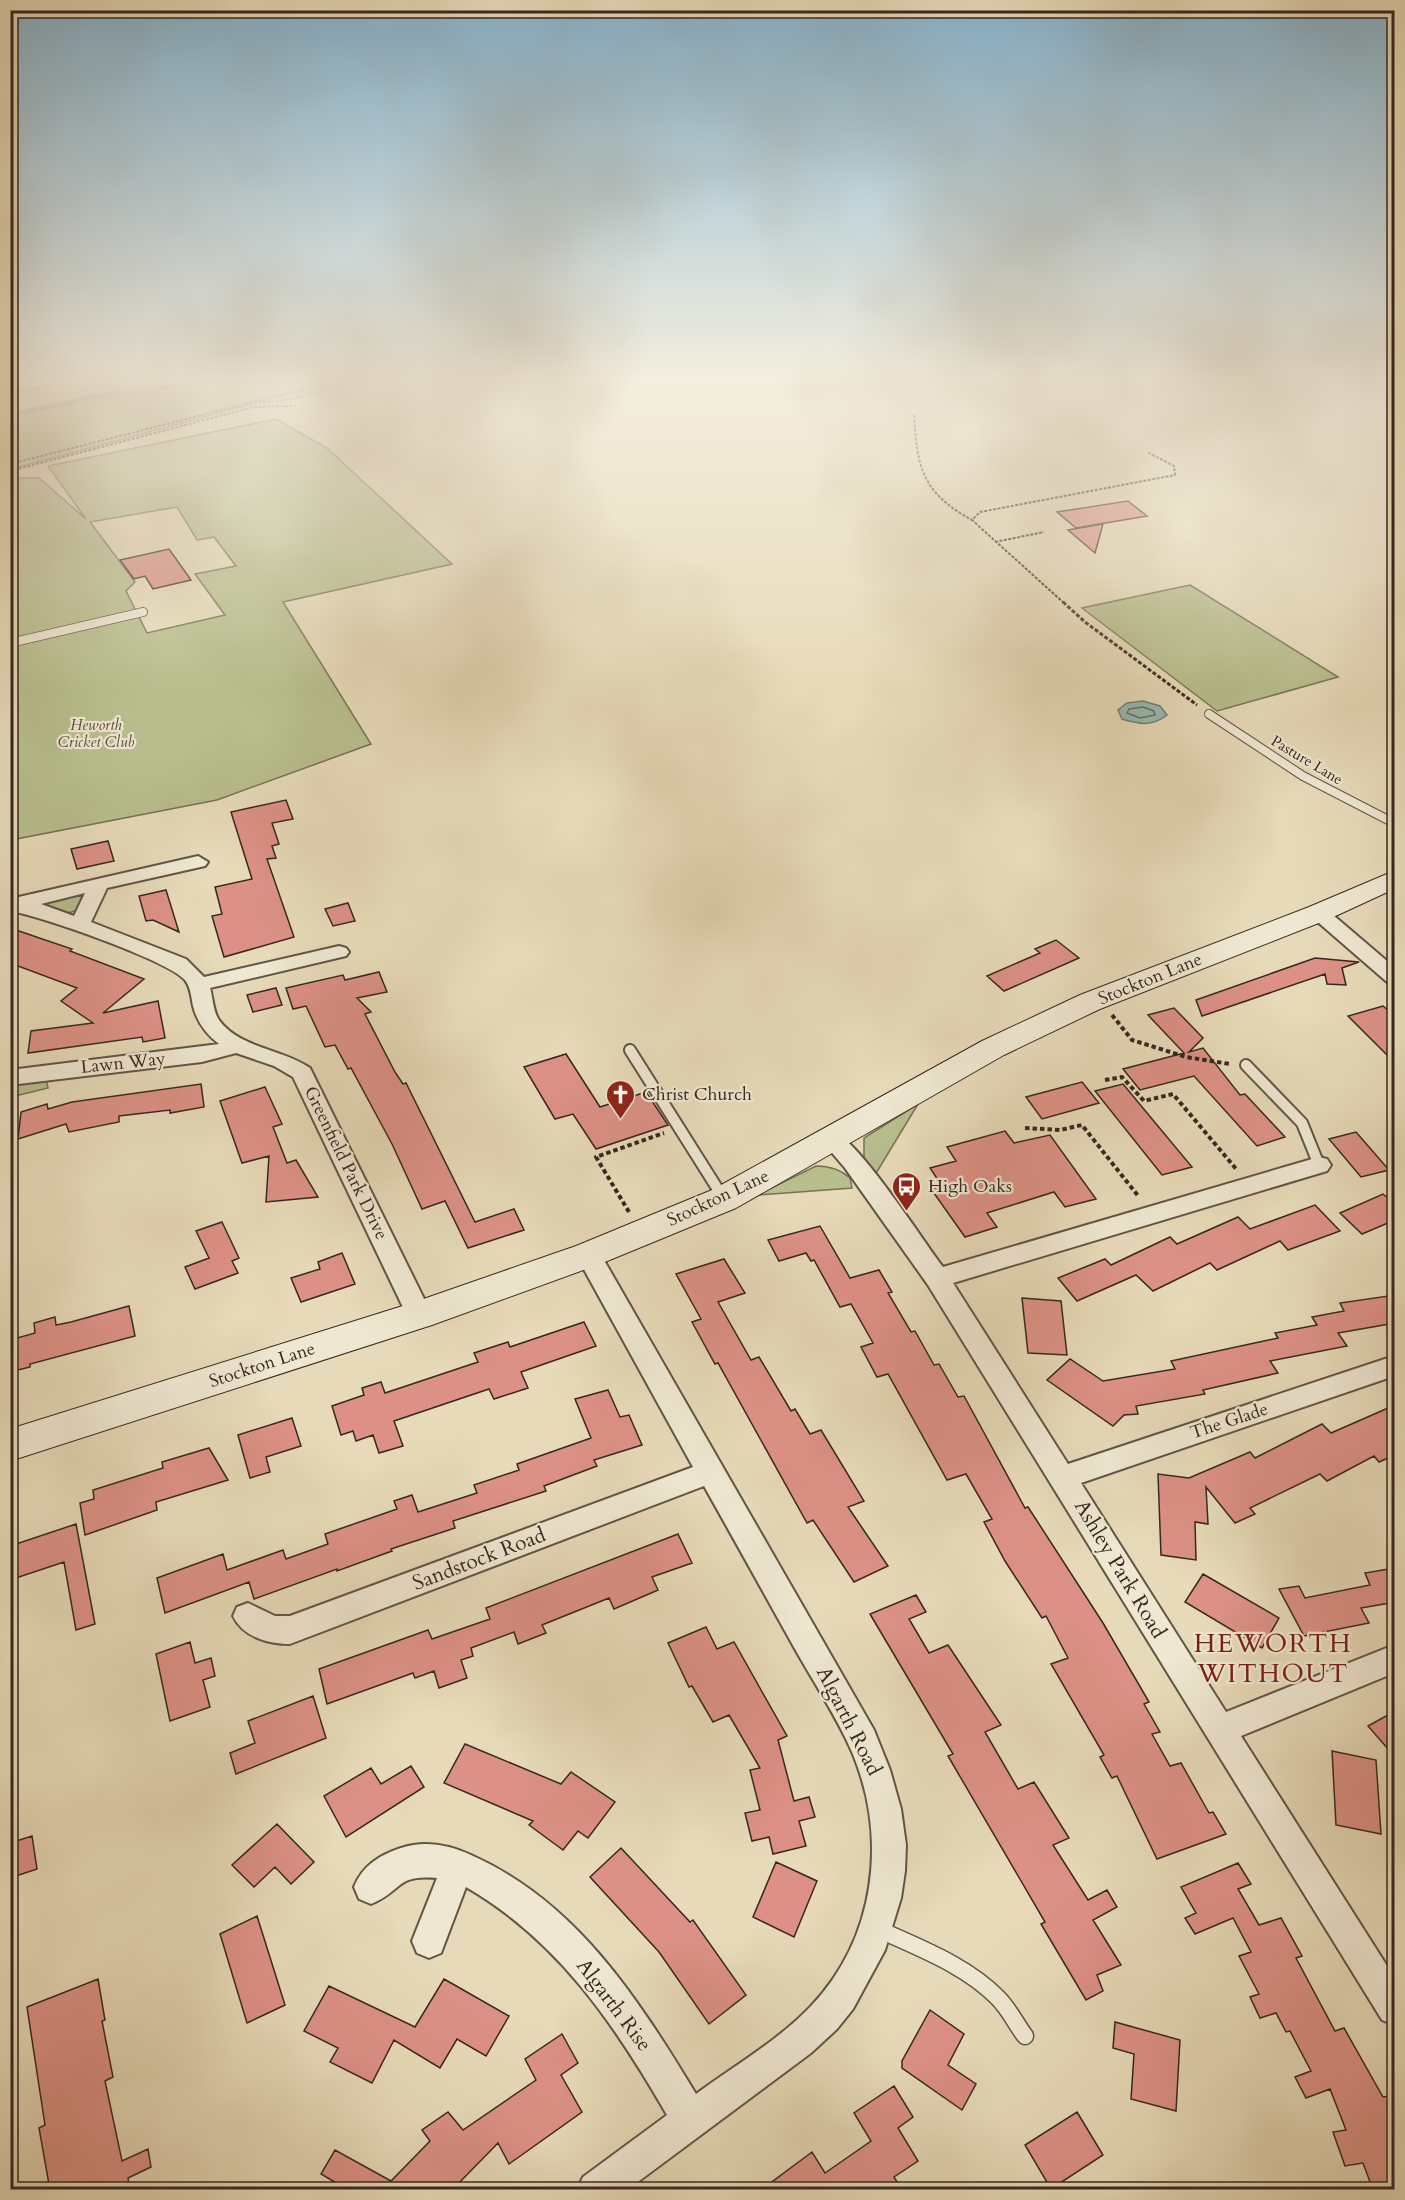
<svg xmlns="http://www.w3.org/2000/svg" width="1405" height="2200" viewBox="0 0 1405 2200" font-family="Cardo,serif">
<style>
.green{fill:#b8be8d;stroke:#787256;stroke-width:1.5;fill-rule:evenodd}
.water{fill:#97bab1;stroke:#717f77;stroke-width:1.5}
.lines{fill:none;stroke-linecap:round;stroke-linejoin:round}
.shore{stroke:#677068;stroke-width:1.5}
.stream{stroke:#717f77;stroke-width:4.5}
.building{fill:#dd9186;stroke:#372720;stroke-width:1.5}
.lane-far2-casing{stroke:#635446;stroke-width:10}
.lane-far1-casing{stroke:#635446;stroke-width:14}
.lane-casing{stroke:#635446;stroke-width:19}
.street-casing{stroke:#635446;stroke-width:4}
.secondary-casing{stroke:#372720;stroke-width:2}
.primary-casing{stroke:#372720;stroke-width:3}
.path-far2{stroke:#372720;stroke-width:2;stroke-dasharray:3 1.5;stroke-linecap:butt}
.path-far1{stroke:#372720;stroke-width:3;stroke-dasharray:4 2;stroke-linecap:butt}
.path{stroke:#372720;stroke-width:4;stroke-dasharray:4.5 3;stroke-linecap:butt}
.lane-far2{stroke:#efe7d1;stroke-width:8}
.lane-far1{stroke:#efe7d1;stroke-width:10}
.lane{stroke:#efe7d1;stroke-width:16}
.street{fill:#efe7d1;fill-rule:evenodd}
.secondary{fill:#efe7d1;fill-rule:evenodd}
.primary{fill:#e7dab8;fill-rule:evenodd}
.labels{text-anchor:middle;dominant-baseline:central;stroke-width:4.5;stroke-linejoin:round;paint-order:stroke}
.far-park-label{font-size:15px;font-style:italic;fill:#574d3b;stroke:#efe7d1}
.far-street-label{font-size:15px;fill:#372720;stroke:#efe7d1}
.street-label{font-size:18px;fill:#372720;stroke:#efe7d1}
.poi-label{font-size:18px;fill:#372720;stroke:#efe7d1;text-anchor:start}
.near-street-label{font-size:21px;fill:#372720;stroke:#efe7d1}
.near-quarter-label{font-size:26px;letter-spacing:1.5px;fill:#7a1f14;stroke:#efe7d1}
</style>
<rect width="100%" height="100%" fill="#e7dab8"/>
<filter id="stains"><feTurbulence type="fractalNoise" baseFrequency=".00333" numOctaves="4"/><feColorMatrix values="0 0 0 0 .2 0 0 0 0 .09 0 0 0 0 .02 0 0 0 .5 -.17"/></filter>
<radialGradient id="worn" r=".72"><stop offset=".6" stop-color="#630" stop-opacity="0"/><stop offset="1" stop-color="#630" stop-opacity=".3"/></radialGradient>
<path class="green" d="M232,381h140l-91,20 -20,1 -250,67v-53l90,-20z
M276,419l51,29 125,116 -169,38 88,142 -154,56 -206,40v-362h28l47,41 -38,-53zM177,507l20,33 17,-3 22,29 -41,8 30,41 -78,18 -21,-42 9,-9 -45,-60z
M1190,585l148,92 -121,34 -135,-103z
M87,891c-10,26 -17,25 -41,15l6,-6z
M46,1078l2,10 -37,9 -1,-13z
M918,1104l-43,71 -11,-18v-19z
M816,1166c13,0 24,3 34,12l2,10 -95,7z"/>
<path class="water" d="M1143,701l17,5 7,9c-15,12 -28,9 -45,4l-4,-9 9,-7z"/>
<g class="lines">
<path class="shore" d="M1143,707l11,4 1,4 -15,3 -13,-5 2,-4z"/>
<path class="stream" d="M10,415l88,-19 120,-15"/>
</g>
<path class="building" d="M1128,501l19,15 -71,12 -19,-16z
M1103,524l-8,29 -27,-23z
M169,549l22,31 -38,9 -8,-13 -11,3 -14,-19z
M286,800l7,19 -21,4 7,21 -7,2 4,12 -9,1 27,78 -70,20 -12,-41 10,-2 -7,-27 37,-8 -21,-67z
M108,841l6,20 -37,8 -6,-20z
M166,890l13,42 -26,-12 -7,1 -7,-25z
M348,903l7,18 -22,5 -8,-17z
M10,928l62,21 -2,2 74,28 -41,34 55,-12 7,37 -22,4 -1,-5 -114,16 3,-22 62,-8 -32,-22 16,-13 -67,-25z
M1056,940l23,18 -75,33 -17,-15 53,-23 -5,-4z
M1315,958l44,4 -17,6 4,17 -19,-1 -2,-10 -123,42 -6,-16z
M379,972l8,20 -30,6 14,14 -6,2 30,58 8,12 3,-1 69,139 39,-13 10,21 -56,18 -23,-47 -23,8 -30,-65 -41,-76 -3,1 -13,-24 -10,2 -19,-41 -13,3 -7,-21 57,-13 2,5z
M276,988l6,17 -29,7 -6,-17z
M1383,1006l12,10v47l-47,-47z
M1174,1008l29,30 -14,14 14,-4 37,47 5,-1 40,43 -28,9 -63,-70 -54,14 -17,-21 61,-16 -36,-38z
M566,1054l34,53 46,-15 22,33 -72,24 -23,-35 -18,5 -31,-52z
M1082,1082l17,21 -57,16 -16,-22z
M201,1084l3,23 -34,6v-3l-51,6v6l-50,10 -3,-8 -48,15 3,-27 26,-8 1,5 24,-7z
M1123,1084l69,83 -30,8 -67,-84z
M265,1087l17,37 -9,3 14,36 9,-3 22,37 -52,5 3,-46 -27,7 -22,-62z
M1005,1131l9,12 36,-8 46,64 -31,8 -11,-15 -67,21 10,14 -32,10 -34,-48 11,-3 -12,-18 26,-7 -9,-14z
M1356,1132l33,38 -28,7 -32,-38z
M1383,1194l12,10v16l-33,14 -22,-21z
M1315,1205l25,26 -52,19 -8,-9 -63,29 -7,-7 -57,28 -17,-16 -59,26 -19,-23 47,-19 6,6 59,-28 7,7 61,-27 12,12z
M222,1222l17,36 -7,3 6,12 -43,16 -10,-22 24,-9 -13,-27z
M820,1226l30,52 29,-8 13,22 -4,1 23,39 4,-1 19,34 5,-1 19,33 6,-1 61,112 3,-1 75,116 46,79 -5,2 16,28 -8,2 18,32 11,-3 28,50 4,-1 13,22 -69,25 -40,-83 -5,2 -12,-21 4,-2 -53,-91 17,-6 -22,-42 -4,2 -37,-57 -21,-39 8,-3 -26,-45 -19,6 -59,-106 -11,3 -16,-30 12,-4 -22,-39 -11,3 -26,-47 -3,1 -5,-8 -27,8 -11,-21z
M342,1253l13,31 -54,18 -10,-24 29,-9 -2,-7z
M724,1259l21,34 -27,9 33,58 8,-3 32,54 4,-2 15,25 11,-4 43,71 -16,6 40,59 -34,16 -41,-62 -6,3 -89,-160 -3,1 -23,-42 9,-3 -25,-45z
M1395,1295v28l-57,10 9,13 -77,15 8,12 -75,17 2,4 -69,12 2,8 -14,1 -11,11 -66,-46 23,-21 33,22 72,-12 -4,-8 107,-23 -3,-5 42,-8 -5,-8 32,-6 -4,-8z
M1022,1298l39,3 6,54 -39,-2z
M129,1306l6,30 -105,28v3l-20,5v-32l25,-7 -1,-10 21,-6 1,8 15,-3z
M584,1322l12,24 -75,26 7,16 -34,11 -5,-10 -95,32 9,25 -24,7 -6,-18 -17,6 -3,-10 -12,4 -9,-29 32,-11 -2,-7 19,-6 4,11 93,-31 -4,-9 34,-11 2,5z
M608,1390l12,27 9,-2 13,30 -48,15 3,6 -53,20 2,5 -93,30 2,7 -64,21 1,2 -55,20v-2l-83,30 -5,-17 -84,31 -8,-35 66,-24 4,16 56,-20 3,9 42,-15 -3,-10 72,-25 -3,-8 18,-6 6,17 59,-19 -3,-8 45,-15 -2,-6 74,-26 -16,-39z
M1395,1405v50l-16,7 -5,-6 -47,25 -7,-7 -70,34 5,6 -20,9 -29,-36 2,37 -13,-2 1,38 -35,-5 -3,-81 31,4 61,-26 5,6 67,-34 9,9z
M292,1418l9,28 -35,11 4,15 -20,6 -12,-43z
M209,1448l19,32 -72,22 1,8 -72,25 -5,-32 14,-4 -1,-9 70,-22 -1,-6z
M76,1524l19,100 -19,6 -12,-68 -54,18v-34z
M678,1534l14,29 -40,14 6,13 -44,19 -5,-11 -67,27 4,8 -28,11 -4,-12 -43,16 2,8 -12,4 6,18 -28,10 -5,-17 -19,7 -2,-5 -86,31 -8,-35 109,-39 4,9 58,-20 -4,-11z
M1395,1568v34l-34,6 8,15 -65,13 -25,-47 20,-3 6,12 65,-13 -5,-12z
M1203,1574l76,44 -17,30 -77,-46z
M916,1595l10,17 -17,7 20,34 19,-8 43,65 10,15 -16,7 33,57 16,-7 35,56 -16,7 35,55 19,-10 10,17 -24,13 28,45 -24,10 6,16 -17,9 -45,-76 4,-2 -97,-166 5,-2 -83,-140z
M706,1627l11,22 17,-7 53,94 -9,4 16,61 15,-4 6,20 -16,4 7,25 -33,8 -4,-17 -17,4 -7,-28 15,-3 -10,-40 10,-2 -31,-53 -16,7 -21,-36 -3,1 -21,-44z
M190,1642l5,21 16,-5 4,18 -12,4 7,27 -40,14 -14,-67z
M313,1696l13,42 -90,36 -6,-21 25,-10 -7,-22z
M1395,1711v46l-27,-31z
M465,1744l96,40 10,-12 44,30 -27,36 -10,-7 -15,19 -34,-25 4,-4 -89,-38z
M1332,1751l44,9 5,74 -45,-9z
M411,1766l13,21 -78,50 -22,-41 47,-28 10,16z
M277,1824l37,38 -23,22 -16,-17 -21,20 -22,-22z
M32,1836l5,33 -27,9v-35z
M621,1848l69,74 3,-2 53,75 -37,29 -50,-72 -69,-75z
M776,1862l41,19 -23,56 -41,-20z
M1238,1863l13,21 -13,5 21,36 22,-7 21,38 -6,2 39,73 9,-3 39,69 6,-1 6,13v81h-22l-10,-27 -18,3 -12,-34 13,-2 -16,-41 -24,9 -11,-21 16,-6 -21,-40 -4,1 -10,-19 -16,5 -10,-21 9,-3 -20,-38 12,-4 -18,-34 -38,16 -10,-16 11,-5 -15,-26z
M257,1916l28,89 -38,18 -27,-89z
M98,1979l7,41 -3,1 11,56 -8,4 17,80 26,-12 3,18 -23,11 2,12h-80l-11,-62 6,-3 -18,-118z
M444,1979l65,37 -23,40 -29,-17 -17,29 -46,-28 -22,43 -42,-21 8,-14 -34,-17 25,-45 86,41z
M930,2010l34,24 -16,31 28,19 -14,26 -60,-42v-7z
M1115,2022l65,18 -4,71 -45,-12 3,-45 -21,-6z
M562,2034l16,29 -17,12 21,37 -73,52 -11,-21 -46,47h-104l-27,-16 14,-24 56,31 39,-40 -8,-11 26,-18 15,18 73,-50 -11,-21z
M894,2086l19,31 -15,11 20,33 -24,16 8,13h-141l51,-38 13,21 46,-32 -17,-28z
M1077,2112l26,43 -52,34 -26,-44z"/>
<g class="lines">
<defs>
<path id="lane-far2" d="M10,643l133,-31
M1209,714l94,62 91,47"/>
<path id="lane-far1" d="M630,1050l94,149
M1246,1065l56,58 17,42"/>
<path id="lane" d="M878,1929c41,19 88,36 120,69 11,11 18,26 27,38"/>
<path id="street" d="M198,856l10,6 -3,4 -98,22 -16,34 95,37 18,18 135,-31 7,2 3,4 -3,4 -136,32c3,10 3,23 9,32 20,28 64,29 91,48l122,247 -4,7 -9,3 -9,-3 -117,-245 -19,-11 -38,-13 -34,9 -192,23v-15l209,-26c-13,-10 -22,-22 -26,-38 -2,-9 -2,-18 -8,-26 -16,-19 -146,-65 -175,-69v-12zM85,893l-11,23 -33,-12z
M1319,907l7,2 68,58v16l-7,-1 -75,-65 -3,-4 3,-4z
M833,1132c25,7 90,109 110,135l376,-110 8,2 4,6 -4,6 -374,112 115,181 326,-108v20l-313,107 145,229 168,-67v28l-153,63 153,241v48l-12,-5 -454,-735 -83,-117 -24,-28 4,-6z
M588,1246l9,2 277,482 16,40 11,39 5,36 -1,26 -4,27 -16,52 -32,59 -16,20 -26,24 -184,137h-50l6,-13 84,-62c-52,-90 -108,-174 -201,-228l-25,66 -12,5 -12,-5 -5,-12 25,-63c-42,-4 -34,13 -66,26l-12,-5 -5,-12c9,-22 26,-32 47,-39 24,-8 48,-3 70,7 106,47 167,144 225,239 38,-28 83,-54 115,-88 65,-68 77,-169 41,-254 -15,-35 -38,-69 -57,-103 -30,-54 -60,-108 -91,-163l-414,158c-22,0 -47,-7 -57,-28l4,-9 11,-4 27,13h15l403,-149 -117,-212 3,-7z"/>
<path id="secondary" d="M1394,871v18l-65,30 -229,90 -96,46 -268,153 -136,56 -168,61 -422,136v-32l399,-125 167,-58 136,-56 270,-149 98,-46 229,-88z"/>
<path id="primary" d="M19,381h34l-3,4 -40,8v-11z"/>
</defs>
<use href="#lane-far2" class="lane-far2-casing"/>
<use href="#lane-far1" class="lane-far1-casing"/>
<use href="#lane" class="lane-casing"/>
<use href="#street" class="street-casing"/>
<use href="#secondary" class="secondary-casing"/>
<use href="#primary" class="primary-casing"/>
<path class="path-far2" d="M914,415c3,52 8,78 58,105
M10,464l259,-66 79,-17
M10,471l244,-64 38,-1
M995,542l49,-10
M1064,603l-92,-83 8,-8 195,-37 -1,-9 -27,-14"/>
<path class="path-far1" d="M1063,602l22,20 112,83"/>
<path class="path" d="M1112,1015l20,25 54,17 44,7
M1105,1080l17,-3 22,24 29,-7 64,76
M1025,1128l35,2 22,-5 57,72
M629,1212l-33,-55 68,-24"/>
<use href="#lane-far2" class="lane-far2"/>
<use href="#lane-far1" class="lane-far1"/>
<use href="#lane" class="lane"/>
<use href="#street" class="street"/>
<use href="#secondary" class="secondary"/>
<use href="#primary" class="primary"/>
</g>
<linearGradient id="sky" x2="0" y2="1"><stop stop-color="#87b6d2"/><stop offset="0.55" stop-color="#f4eedf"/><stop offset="1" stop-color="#f4eedf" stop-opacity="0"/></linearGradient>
<rect width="1405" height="689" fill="url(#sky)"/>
<defs>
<symbol id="church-pin" viewBox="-11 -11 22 30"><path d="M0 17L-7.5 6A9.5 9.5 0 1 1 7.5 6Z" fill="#8f2418" stroke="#efe7d1"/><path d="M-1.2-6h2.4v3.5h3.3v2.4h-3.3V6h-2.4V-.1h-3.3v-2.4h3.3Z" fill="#fff"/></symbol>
<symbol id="bus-pin" viewBox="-11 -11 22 30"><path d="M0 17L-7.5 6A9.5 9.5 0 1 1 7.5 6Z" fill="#8f2418" stroke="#efe7d1"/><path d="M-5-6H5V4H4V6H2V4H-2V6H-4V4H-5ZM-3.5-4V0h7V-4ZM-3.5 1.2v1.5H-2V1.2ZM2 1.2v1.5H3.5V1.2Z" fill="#fff"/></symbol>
</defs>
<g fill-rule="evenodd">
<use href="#church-pin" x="604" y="1078" width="33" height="45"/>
<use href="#bus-pin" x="890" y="1170" width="33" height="45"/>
</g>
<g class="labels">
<g class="far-park-label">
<text x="96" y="725">Heworth<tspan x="96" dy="17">Cricket Club</tspan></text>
</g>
<g class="far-street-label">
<text transform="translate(1307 760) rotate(31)">Pasture Lane</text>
</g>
<g class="street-label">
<text transform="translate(1150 979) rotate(-22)">Stockton Lane</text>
<text transform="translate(123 1063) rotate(-6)">Lawn Way</text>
<text transform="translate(346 1163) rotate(64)">Greenfield Park Drive</text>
<text transform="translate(718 1198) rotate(-25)">Stockton Lane</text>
<text transform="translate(262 1365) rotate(-18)">Stockton Lane</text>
<text transform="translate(1229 1421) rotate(-18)">The Glade</text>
</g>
<g class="poi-label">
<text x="642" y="1094">Christ Church</text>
<text x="928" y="1186">High Oaks</text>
</g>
<g class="near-street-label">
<text transform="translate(479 1559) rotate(-21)">Sandstock Road</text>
<text transform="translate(1120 1569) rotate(59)">Ashley Park Road</text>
<text transform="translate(849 1721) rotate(63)">Algarth Road</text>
<text transform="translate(614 2005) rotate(53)">Algarth Rise</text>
</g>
<g class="near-quarter-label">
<text x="1273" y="1643">HEWORTH<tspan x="1273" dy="30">WITHOUT</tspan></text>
</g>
</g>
<rect width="1405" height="2200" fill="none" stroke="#e7dab8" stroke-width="36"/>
<rect x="12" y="12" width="1381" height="2176" fill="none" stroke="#372720" stroke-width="3"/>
<rect x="18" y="18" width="1369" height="2164" fill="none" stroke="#372720" stroke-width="1.5"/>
<rect width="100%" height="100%" filter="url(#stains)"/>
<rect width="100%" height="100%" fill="url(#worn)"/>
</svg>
